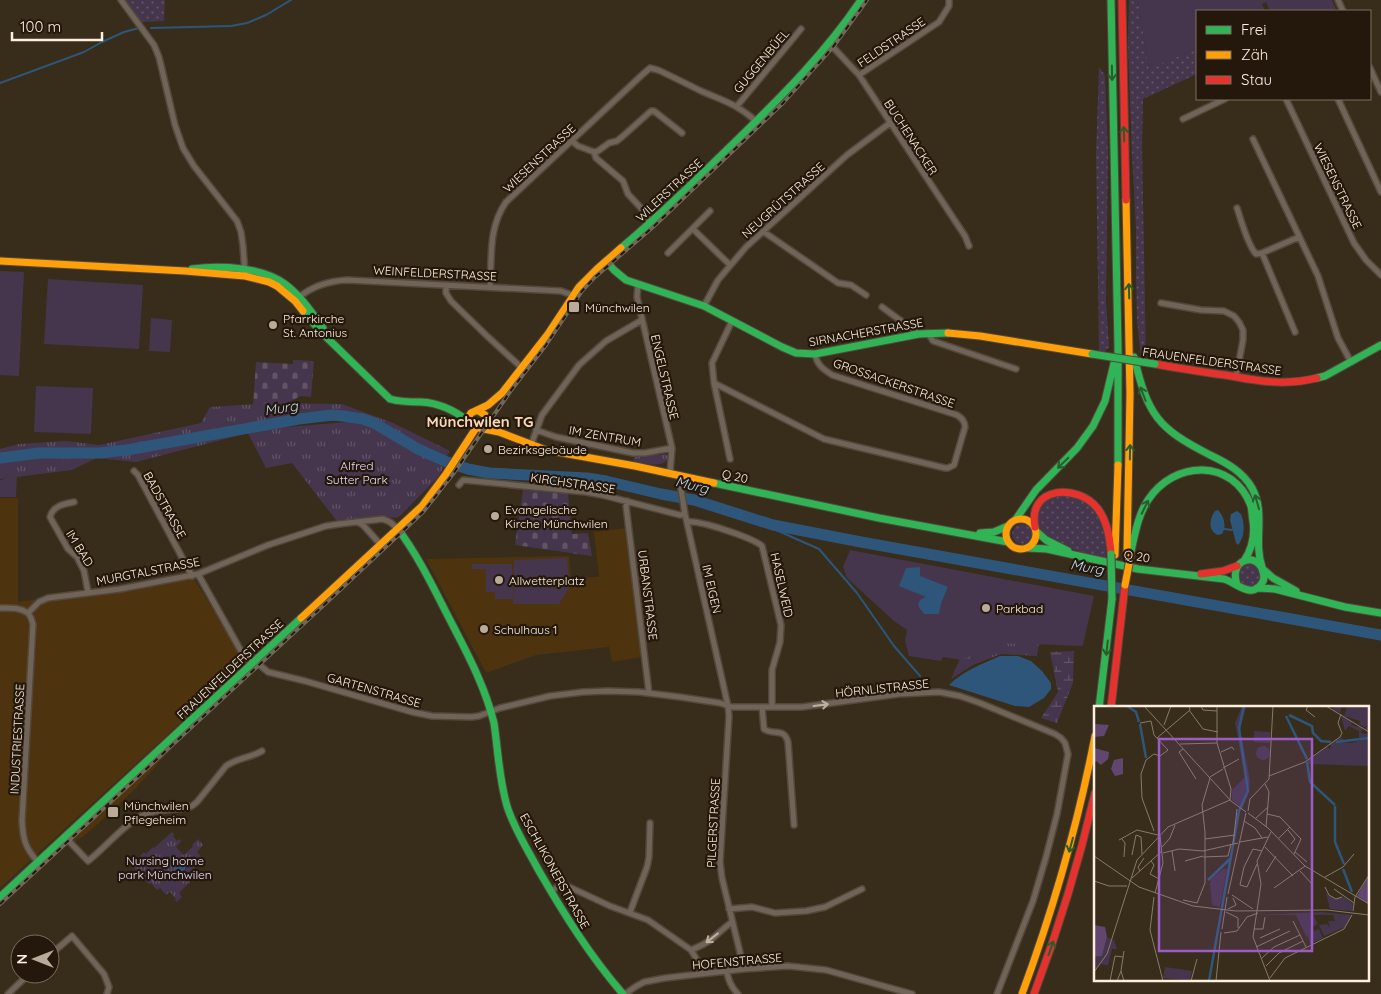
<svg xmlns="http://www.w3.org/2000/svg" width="1381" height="994" viewBox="0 0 1381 994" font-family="Quicksand,sans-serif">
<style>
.built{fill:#4e330f}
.grass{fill:url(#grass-dots)}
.wetland{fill:url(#wetland-marsh)}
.cemetery{fill:url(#cemetery-stones)}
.park{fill:url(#park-tufts)}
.garden{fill:#46364d}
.water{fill:#2e567b}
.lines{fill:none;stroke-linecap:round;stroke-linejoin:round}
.stream{stroke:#2e567b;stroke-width:2}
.river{stroke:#2e567b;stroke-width:11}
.street-casing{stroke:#53483c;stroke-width:8}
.fast-casing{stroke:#53483c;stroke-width:9}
.slow-casing{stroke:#53483c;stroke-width:9}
.jam-casing{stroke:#53483c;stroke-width:9}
.street{stroke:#6f6457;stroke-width:5}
.fast{stroke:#30b455;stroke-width:7}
.slow{stroke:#ff9f0a;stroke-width:7}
.jam{stroke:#e5322d;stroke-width:7}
.rail-casing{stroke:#71685b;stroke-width:4}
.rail{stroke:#23180b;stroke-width:2;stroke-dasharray:5.5;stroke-linecap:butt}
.fast-bridge-casing{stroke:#53483c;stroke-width:9;stroke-linecap:butt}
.slow-bridge-casing{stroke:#53483c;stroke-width:9;stroke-linecap:butt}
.fast-bridge{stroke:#30b455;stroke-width:7}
.slow-bridge{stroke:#ff9f0a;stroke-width:7}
.oneway{stroke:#295e2c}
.oneway2{stroke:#beb0a1}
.poi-dot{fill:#b9aa99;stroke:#23180b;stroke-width:2}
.labels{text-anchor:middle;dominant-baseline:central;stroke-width:4.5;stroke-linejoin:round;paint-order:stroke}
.street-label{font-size:12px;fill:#feeedd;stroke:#23180b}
.poi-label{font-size:12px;fill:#feeedd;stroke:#23180b;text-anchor:start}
.park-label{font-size:12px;fill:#ecdbfb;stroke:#23180b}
.water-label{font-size:14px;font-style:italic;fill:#bfd9f4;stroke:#23180b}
.quarter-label{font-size:15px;font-weight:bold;fill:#f9d9b7;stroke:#23180b}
.inset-river{fill:none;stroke:#2e567b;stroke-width:2.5}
.inset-road{fill:none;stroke:#877a69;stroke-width:1}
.view{fill:#9c5cc6;fill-opacity:0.15;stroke:#9c5cc6;stroke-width:2.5}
.inset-edge{fill:none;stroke:#feeedd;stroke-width:2.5}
</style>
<defs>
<pattern id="grass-dots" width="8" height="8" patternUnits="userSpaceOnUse" patternTransform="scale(1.25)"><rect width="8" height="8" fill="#46364d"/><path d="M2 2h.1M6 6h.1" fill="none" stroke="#625366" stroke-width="1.8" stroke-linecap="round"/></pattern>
<pattern id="wetland-marsh" width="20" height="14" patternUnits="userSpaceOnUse" patternTransform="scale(1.25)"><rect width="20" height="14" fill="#46364d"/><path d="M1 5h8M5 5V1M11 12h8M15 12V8" fill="none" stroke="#625366"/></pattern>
<pattern id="cemetery-stones" width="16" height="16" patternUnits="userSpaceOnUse" patternTransform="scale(1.25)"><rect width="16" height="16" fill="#46364d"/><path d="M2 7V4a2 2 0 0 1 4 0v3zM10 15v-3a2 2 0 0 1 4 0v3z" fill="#625366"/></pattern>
<pattern id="park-tufts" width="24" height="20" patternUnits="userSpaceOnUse" patternTransform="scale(1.25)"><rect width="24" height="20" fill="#46364d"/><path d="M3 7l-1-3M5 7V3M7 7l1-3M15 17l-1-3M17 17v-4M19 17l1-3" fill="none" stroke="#625366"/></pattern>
</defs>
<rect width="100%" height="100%" fill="#382c1b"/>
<path class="built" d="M865,0h4l-38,52 -46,51 -120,116 -50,43v-4l5,-5 71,-64 111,-108 35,-41z
M451,473l3,1 -18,26 -17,19 -244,225 -25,29 -12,12v1l-31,30 -23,20 -20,12 -64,59v-4l391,-363 31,-31 17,-18z
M0,498h18v104l175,-25 53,86 -246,225z
M626,528l17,129 -31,5 -3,-15 -73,8 -50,18 -60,-114 143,-3 2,22 28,-1 -5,-45z"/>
<path class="grass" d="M125,0h40l-1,21 -23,1z
M1129,0h9l11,68 48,-20v26l-54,25 -1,46 4,213h-5l-4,-38 -1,-44v-46l-4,-74 -4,-110z
M1099,67l6,8 3,78 -2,149 3,45 -5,5h-5l-3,-199z
M1062,496h10l10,3 16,15 8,24v20c-21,-5 -76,-14 -68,-46 3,-11 14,-14 24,-16z
M1012 534a10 10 0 1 1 20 0a10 10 0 1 1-20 0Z
M1237 575a12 12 0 1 1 24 0a12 12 0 1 1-24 0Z"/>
<path class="wetland" d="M1074,651l-1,32 -16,40 -16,-5 17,-26 -8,-40z"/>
<path class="cemetery" d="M293,360l21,1 -3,36 -10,-1 -12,6 -30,6 -6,-2 3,-44 37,2z
M523,490l45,3 4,41 16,-1 4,23 -77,-11z"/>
<path class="park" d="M270,403l72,1 51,19 57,28 -8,13 -82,-44 -59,2 -26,6 85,-7 84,46 -7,11 -36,37 -4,3 -14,-2 -47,4 -44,-57 -26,5 -18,-35 -112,29 -40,-4 -24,12 -72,9v-30l19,-5 47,-3 33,4 102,-22 9,-16z
M663,453l5,3c-1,14 -25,7 -35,5l2,-6h28z
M1018,642l21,1 -2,13 -36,-2 -28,11 -22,14 15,-34z
M172,832l2,2 -1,2 4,5 2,-2 2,2 -5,6 8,8 9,-9 -1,-1 6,-6 5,6 -6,7 6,7 -18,17 5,6 -11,11 3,4 -5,5 -2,-2 1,-1 -6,-7 -4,3 -6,-7 -3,2 -6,-7 -2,1 -15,-16 8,-7 -4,-3 6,-6 2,2 7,-7 1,1z"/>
<path class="garden" d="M1138,0h194l4,9 -5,2h-61l-4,-9 -4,2 3,7h-68v37l-48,21z
M0,271l24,1 -5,104 -19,-1z
M48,279l95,6 -4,64 -95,-5z
M151,318l21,2 -2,32 -21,-1z
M36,386l57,2 -2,46 -57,-2z
M17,475l-1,22h-16v-17z
M850,550l244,46 -11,49 -2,1 -81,-3 -39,17 -18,-3 -2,4 -32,-5 -4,-15 2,-11 -13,-9 -47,-43 -4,-11z
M567,558l3,28 -11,18h-46l1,-44z
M472,564h40l1,35h-18v-7h-9v-23h-14z"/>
<path class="water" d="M1218,510c6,6 9,17 4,24l-4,1c-10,-4 -9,-16 -3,-24z
M1237,511l4,3c4,10 4,23 -3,31l-2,-2 -6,-23 1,-6z
M920,567v9l28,11 -7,16 -2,11h-15c-2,-4 -5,-5 -6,-10l3,-5 5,-2 -27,-11 7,-18z
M1000,656h18l13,5 11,10 9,12v6l-7,9 -15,9 -14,-1 -66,-21c14,-14 33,-21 51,-29z
M173,856h4v6l8,4v3l-3,3h-5l-2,-4 -3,-2 -7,1 1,-6z"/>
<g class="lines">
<path class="stream" d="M151,28l80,-2 16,-3 19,-8 25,-15
M0,83l84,-31 18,-10 22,-10 15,-4
M775,525l1,5 43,19 38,44 37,53 26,30
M1224,529l8,1"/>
<path class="river" d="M0,458l39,-5h60l28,-3 172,-31 33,-4 11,1 20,3 11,4 44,26 29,13 21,7 21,4 98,5 19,3 55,13 33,6 79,25 88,17 520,93"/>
<defs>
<path id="street" d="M121,0l33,45 5,12 16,68 8,23 11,18 43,55 4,11 2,14 2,27
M1338,0l5,11
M830,44l29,31 106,161 4,10
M1370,68l11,24
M859,75l80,-53 10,-16v-6
M1286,99l68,144 12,17 15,15
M1338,99l43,93
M737,106l64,-77
M1183,119l42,-20
M1253,139l65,137 20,62 13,24
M572,141l6,5 16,6 2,6 27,23 5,13 13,14 9,15
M594,152l4,-1 11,-8 8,-2 6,-5 28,-25h3l28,22
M1237,208c4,12 11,38 19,46l6,-1 37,-16
M693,229l37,36
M764,232l74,51 13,2 15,10
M668,253l42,-42
M1262,253l33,79
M446,285v8l5,8 36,35 35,32
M638,285l-1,12 35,151 -2,25
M490,287c2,-30 -2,-59 16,-85l137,-128 7,-6 8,2c15,7 29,14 43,21 23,10 36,13 56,31
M298,298c14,-12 31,-17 49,-18l214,11 11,4
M1161,303l40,7 23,1 10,5 5,6 4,8v10l-7,37
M704,306l14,-26 28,-33 101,-92 43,-32
M882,307l37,27
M732,321l-20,42 2,20 110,56 121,29h3l6,-3 11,-38c0,-6 -3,-9 -8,-12l-125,-40c-9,-6 -15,-10 -17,-21
M928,333l5,8 83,28
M714,383l16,76
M536,430l20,7 77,16h12l27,-5
M531,445l11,-30 37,-50 27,-24 36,-21
M134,471l4,4 54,101
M680,476l1,13 4,25 43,192 1,10 -9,146 2,16 22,91
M459,485l4,-5 123,12 16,3 78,20 5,-1
M627,501l-1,5 23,187
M74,502c-11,2 -21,4 -24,15l18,32 9,8 7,14 4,21
M358,522l5,3 18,20
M687,522c13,-2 66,16 75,24l19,79 -1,17 -8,28v37
M198,574l43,77 11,13
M0,608c10,0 19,-1 28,5
M28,613l11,-11 9,-4 72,-9 78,-15 70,-29 58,-19 13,-2 44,-5 7,3 8,7
M28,613l3,5 2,6 -11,197c1,18 3,27 16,41
M255,661l13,11 37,9 107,31 20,4 40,1 7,-1 21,-8 50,-12 33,-4 25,-1 31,1 41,5 40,6 12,4h70l97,-13 40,-2 21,4 20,7 75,31 6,4 4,5 3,11 -11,60 -11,43 -13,44 -36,93
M762,707l2,22c10,7 20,-2 24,13l6,83
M65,837l23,24c16,-12 37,-38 55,-46 13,-6 29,-5 43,-7l6,-2 5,-4 29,-36c11,-8 24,-8 36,-15
M551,891l8,-5 6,-1 45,21 38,14 43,30 9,15 2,9
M729,909l23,-2 23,6 31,-2 19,-4 37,-18
M630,912l17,-45 2,-10 1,-34
M691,950c7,-3 15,-6 22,-12 6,-5 12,-11 19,-16
M50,955l22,-19 32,38 5,13 -2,7
M727,971c1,10 4,16 11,23
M8,994l21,-20
M625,994l10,-7 9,-5 21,-4 79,-9 44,-3 38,4 86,24"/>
<path id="fast" d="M1111,0l7,347v118
M621,248c41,-34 79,-72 117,-109 45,-44 88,-87 123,-139
M606,261l8,9 12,10 78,26 78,41 14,6 19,1 104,-20 29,-1
M192,269c28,-4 70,-2 93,15 16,12 27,29 38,44
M303,311l17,20 70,68c10,3 21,3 31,3 19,1 33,8 47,19
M1134,357c14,58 23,71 76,98 17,8 33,17 42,33 14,25 1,53 10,79
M1317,378l8,-2 56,-31
M714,483l165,35 129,24
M1016,519l20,-29 41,-42 16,-22 12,-25 10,-42
M398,529c21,28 36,60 52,91 17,33 35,66 44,103 4,27 5,56 13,83 7,23 21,44 32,65 25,43 51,85 84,123
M1036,531l10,9 22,11
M980,533l14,-1 14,-6
M1028,548l19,1 91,20 86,10c9,3 17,10 25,11 6,1 10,-2 13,-7 3,-4 2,-7 1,-11 -4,-20 -35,-15 -26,13
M1131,551c4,-17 7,-36 17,-51 26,-40 85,-42 103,6 1,4 1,10 2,15 2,14 -1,28 -9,40
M1264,570l9,8 23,13
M1257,588l18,1 70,18 36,6
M1099,708l13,-109
M0,897l301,-279"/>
<path id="slow" d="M1126,200l4,194 -3,159
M0,261l185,10 60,5 24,6 8,4 18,15 8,10
M948,333l32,3 112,18
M479,411l6,4 1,5 -4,7h-7l-7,-5 1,-6 2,-3 17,-8 14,-12 46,-59 31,-47 18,-18 24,-21
M479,428l20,4 47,18 89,16 79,17
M1006 534a15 15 0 1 1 30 0a15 15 0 1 1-30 0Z
M1115,555l3,-90
M301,618l121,-112 24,-32 30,-46
M1022,994c31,-84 56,-170 73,-258"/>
<path id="jam" d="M1122,0l4,200
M1155,364c23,4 46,8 70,11 32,6 60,11 92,3
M1035,527c-8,-41 43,-44 63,-18 9,12 12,29 13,44
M1201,574l22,-3 14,-5
M1111,708l14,-123
M1034,994c25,-66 45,-132 61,-201"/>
</defs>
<use href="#street" class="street-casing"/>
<use href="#fast" class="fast-casing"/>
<use href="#slow" class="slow-casing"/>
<use href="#jam" class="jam-casing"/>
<use href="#street" class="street"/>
<use href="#fast" class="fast"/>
<use href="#slow" class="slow"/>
<use href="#jam" class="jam"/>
<defs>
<path id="rail" d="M0,904l326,-301 97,-91 30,-38 59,-85 34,-44 36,-54 13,-14 58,-50 130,-124 50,-56 34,-47"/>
</defs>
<use href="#rail" class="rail-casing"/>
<use href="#rail" class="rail"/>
<defs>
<path id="fast-bridge" d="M1092,354l63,10
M1111,554l1,45"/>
<path id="slow-bridge" d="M1125,585l6,-31"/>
</defs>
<use href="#fast-bridge" class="fast-bridge-casing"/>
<use href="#slow-bridge" class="slow-bridge-casing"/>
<use href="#fast-bridge" class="fast-bridge"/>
<use href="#slow-bridge" class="slow-bridge"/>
</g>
<defs><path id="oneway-shaft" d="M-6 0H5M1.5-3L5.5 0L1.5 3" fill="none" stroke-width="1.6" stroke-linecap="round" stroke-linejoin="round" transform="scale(1.25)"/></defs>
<g class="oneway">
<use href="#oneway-shaft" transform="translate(1112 73) rotate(89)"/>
<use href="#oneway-shaft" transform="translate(1124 134) rotate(-92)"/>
<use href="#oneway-shaft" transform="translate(1129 291) rotate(-92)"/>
<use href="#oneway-shaft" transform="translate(1143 394) rotate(-111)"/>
<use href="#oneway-shaft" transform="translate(1130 452) rotate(-89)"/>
<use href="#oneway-shaft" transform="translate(1063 463) rotate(136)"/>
<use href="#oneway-shaft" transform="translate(1257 502) rotate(-106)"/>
<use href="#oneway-shaft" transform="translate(1145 507) rotate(-64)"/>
<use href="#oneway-shaft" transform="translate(1107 648) rotate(96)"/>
<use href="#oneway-shaft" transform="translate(1071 845) rotate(105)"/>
<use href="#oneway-shaft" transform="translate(1051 948) rotate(-71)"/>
</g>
<g class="oneway2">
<use href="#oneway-shaft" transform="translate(821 705) rotate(-7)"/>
<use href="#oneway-shaft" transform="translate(712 938) rotate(142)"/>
</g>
<g class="poi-dot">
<rect x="568" y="301" width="12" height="12" rx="2.5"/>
<circle cx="273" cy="325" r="5"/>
<circle cx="488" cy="449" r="5"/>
<circle cx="495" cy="516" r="5"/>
<circle cx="499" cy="580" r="5"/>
<circle cx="986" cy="608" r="5"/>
<circle cx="484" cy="629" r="5"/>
<rect x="107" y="806" width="12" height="12" rx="2.5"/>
</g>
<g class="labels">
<g class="street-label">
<text transform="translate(891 42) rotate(-34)">FELDSTRASSE</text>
<text transform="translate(761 61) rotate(-50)">GUGGENBÜEL</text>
<text transform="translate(911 137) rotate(57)">BUCHENACKER</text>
<text transform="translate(539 158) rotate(-43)">WIESENSTRASSE</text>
<text transform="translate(1338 186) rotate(64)">WIESENSTRASSE</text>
<text transform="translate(669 190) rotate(-43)">WILERSTRASSE</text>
<text transform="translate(783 200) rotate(-42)">NEUGRÜTSTRASSE</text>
<text transform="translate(435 273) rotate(3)">WEINFELDERSTRASSE</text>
<text transform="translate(866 332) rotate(-10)">SIRNACHERSTRASSE</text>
<text transform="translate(1212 361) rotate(8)">FRAUENFELDERSTRASSE</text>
<text transform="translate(665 377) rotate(77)">ENGELSTRASSE</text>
<text transform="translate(894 383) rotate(19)">GROSSACKERSTRASSE</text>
<text transform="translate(605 436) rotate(10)">IM ZENTRUM</text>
<text transform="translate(735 476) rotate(12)">Q 20</text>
<text transform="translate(573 483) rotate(8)">KIRCHSTRASSE</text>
<text transform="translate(165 505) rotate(61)">BADSTRASSE</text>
<text transform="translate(80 548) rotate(58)">IM BAD</text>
<text transform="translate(1137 556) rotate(9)">Q 20</text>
<text transform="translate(148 571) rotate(-11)">MURGTALSTRASSE</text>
<text transform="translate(782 585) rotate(77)">HASELWEID</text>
<text transform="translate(712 589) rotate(77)">IM EIGEN</text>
<text transform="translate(648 595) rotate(83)">URBANSTRASSE</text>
<text transform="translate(230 669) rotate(-43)">FRAUENFELDERSTRASSE</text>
<text transform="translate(882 688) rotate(-6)">HÖRNLISTRASSE</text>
<text transform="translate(374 690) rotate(16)">GARTENSTRASSE</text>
<text transform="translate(17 739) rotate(-87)">INDUSTRIESTRASSE</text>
<text transform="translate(713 823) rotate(-87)">PILGERSTRASSE</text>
<text transform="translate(555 871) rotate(61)">ESCHLIKONERSTRASSE</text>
<text transform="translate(737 961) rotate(-5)">HOFENSTRASSE</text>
</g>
<g class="poi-label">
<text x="585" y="307">Münchwilen</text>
<text x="283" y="318">Pfarrkirche<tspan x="283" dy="14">St. Antonius</tspan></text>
<text x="498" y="449">Bezirksgebäude</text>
<text x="505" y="509">Evangelische<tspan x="505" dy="14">Kirche Münchwilen</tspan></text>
<text x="509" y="580">Allwetterplatz</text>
<text x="996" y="608">Parkbad</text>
<text x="494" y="629">Schulhaus 1</text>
<text x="124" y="805">Münchwilen<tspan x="124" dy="14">Pflegeheim</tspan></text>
</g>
<g class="park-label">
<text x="357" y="465">Alfred<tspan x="357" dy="14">Sutter Park</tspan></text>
<text x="165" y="860">Nursing home<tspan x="165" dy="14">park Münchwilen</tspan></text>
</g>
<g class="water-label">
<text transform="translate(281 408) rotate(-9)">Murg</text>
<text transform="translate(692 485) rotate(14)">Murg</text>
<text transform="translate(1087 567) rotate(10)">Murg</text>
</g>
<g class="quarter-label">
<text x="480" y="421">Münchwilen TG</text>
</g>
</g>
<g transform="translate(1094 706)">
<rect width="275" height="275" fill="#382c1b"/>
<path d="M240,0h35v26l-4,-3 2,-3 -3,1 -5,-3 1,-3 -16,-5 3,-8 -5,-1 -2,6 -7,-3zM247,10l11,5 -1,4 12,3 -2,5 8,1v3l-10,1v-7l-10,-5 -4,5zM247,31l5,5h-10l15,1 18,-5v28l-61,-2v-4l19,-13 3,2 1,-5zM232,187l9,6 9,-2 9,7 -1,7 -22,-2zM228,206l30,3 -7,12 -9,-2 -3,-10h-32l8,19 -3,2 -10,-21h-39zM13,231l7,3 3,9h-5l-4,16 -8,-1 -6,7v-14l8,-1z" fill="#46364d"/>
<path d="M0,13l1,5 14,1 -5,11 -10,1zM0,42l15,4 -1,7 -7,6 -5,-4 -2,3zM29,52v16l-8,2 -4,-7 3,-9zM275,169v29l-12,-8zM0,219l11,2 2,10 -5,19 -8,1z" fill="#614770"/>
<path d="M148,0l4,1 -6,23 10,50 -1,11 -7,17 -10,-8v-10l13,-13 -10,-54z" fill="#46364d"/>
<path d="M160,25l16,1v11l-16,-1zM162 47a7 7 0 1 1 14 0a7 7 0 1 1-14 0ZM129,163h4l-7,38 -8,-2 -2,-21 1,-5zM219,208l5,10 -6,3 2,4 5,-2 4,9 -13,6 -9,-29zM234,215h6l11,6 -21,9 -5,-11 8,-1 3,4zM71,261l27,4 -2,9 -27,-2z" fill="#46364d"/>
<path class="inset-river" d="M33,0l9,6 3,10M195,9l23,11 1,7 8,8 10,1M192,10l21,43M46,18l6,34M242,36l33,-4M213,56l3,20 25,23M241,100v36l9,22M249,163l9,23M114,174l23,-22M115,275l30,-170 9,-20 -9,-63 5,-22"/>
<path class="inset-road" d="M50,0l87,95 15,11M107,0l2,4 14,1M123,0v37l14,46 -1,11M214,0l-2,4 9,7M232,0l43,26M95,4l14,19 15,3M46,17l11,-2 3,14 14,15 -8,6 -6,-2 -8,6 -5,14 1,24 12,33M70,19l7,-19M63,32l33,-28 -1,-4M86,38l37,-1M89,43l-4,3 17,27M127,46l11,-5 2,3M129,62l16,-9M175,70l36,-14 35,-25 2,-4 -4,-10 3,-9M116,71l13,-8M171,78l4,8 -3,35M154,105l2,-12 19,-20 4,-73M154,107l20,15 37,38 64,38M173,108l13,3 21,22 -7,15M162,112l12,-11M150,115l11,7 7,10M194,124l7,9 -4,5M185,132l11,-11M28,133l3,4 -1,14M111,133l30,-4M25,134l18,-10 21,5M146,136l28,-5M139,138l4,-35M68,141l8,-9 5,-13M171,141l28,29M78,145l3,20M201,146l12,10M69,147l16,-4 24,2 35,-8M38,149l4,-20 5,2 1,17M0,150l45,31 54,19 43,5 91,-1 42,5M109,151l25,-1 3,-12M57,155l3,4 -4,9 9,5M91,155l18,-5M163,158l-10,23 -7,-2 4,-18 9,-18 9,2M46,165l-2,-4 6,-9M206,165l13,14M172,166l10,-16M231,171l18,-10 11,-13M38,172l30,-27M0,175l15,5h18M231,181l4,8 7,4 6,-2M180,182l31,-22M240,183l20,14M61,187l8,-30 -3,-27M134,188l18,-81M138,189l21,14M60,191l-4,33 13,51M89,194l14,3 8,-20v-51l-3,-27 8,-27M134,203l8,-4 -3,-7M259,205l2,-14 14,-22M132,206l12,6v10M199,215l13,26M128,223l5,-32M160,223h9l2,-12M130,227l13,-2 10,-14 11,-4M166,232l20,-9M162,241l34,-16M168,252l12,-11 26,-12M172,260l13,-13 24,-12M27,265l3,-20M0,266l13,-18 30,-94 31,-33 62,-27M176,272l15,-20 59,-29 8,-14M16,275l5,-25 8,1M23,275l4,-10 3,10M97,275l6,-22M122,275l5,-49M176,275l-17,-44 8,-53 -4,-23 14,-29"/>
<path class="view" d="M65,33h153v212h-153z"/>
<rect width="275" height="275" class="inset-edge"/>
</g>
<rect x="1196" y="10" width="175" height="90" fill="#23180b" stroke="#7b6e5f"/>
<rect x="1206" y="26" width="25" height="8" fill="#30b455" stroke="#7b6e5f"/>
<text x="1241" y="35" font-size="15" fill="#feeedd">Frei</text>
<rect x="1206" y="51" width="25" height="8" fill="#ff9f0a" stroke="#7b6e5f"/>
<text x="1241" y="60" font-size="15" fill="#feeedd">Zäh</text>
<rect x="1206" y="76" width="25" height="8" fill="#e5322d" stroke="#7b6e5f"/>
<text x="1241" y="85" font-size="15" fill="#feeedd">Stau</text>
<g transform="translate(35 959) rotate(270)"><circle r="24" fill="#23180b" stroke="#7b6e5f"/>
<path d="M0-4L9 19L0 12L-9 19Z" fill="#b9aa99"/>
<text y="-8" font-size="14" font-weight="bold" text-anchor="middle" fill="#feeedd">N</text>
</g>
<path d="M12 32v8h90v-8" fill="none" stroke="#feeedd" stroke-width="2.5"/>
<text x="20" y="32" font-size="15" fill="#feeedd" stroke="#23180b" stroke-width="4" paint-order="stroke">100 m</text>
</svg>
